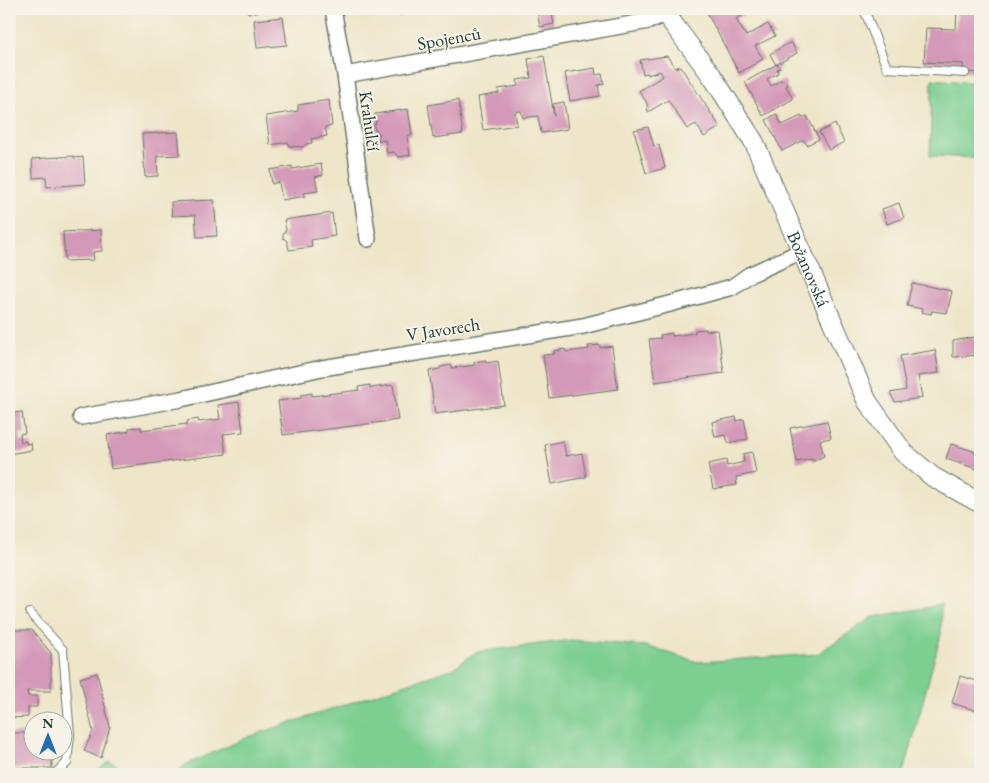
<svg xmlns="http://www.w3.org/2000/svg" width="989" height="783" viewBox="0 0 989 783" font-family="'EB Garamond',serif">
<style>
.green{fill:#7bce91;stroke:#4d8662}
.building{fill:#d498b8}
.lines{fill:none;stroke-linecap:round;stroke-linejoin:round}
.service-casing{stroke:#687868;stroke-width:10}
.minor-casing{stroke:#687868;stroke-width:18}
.tertiary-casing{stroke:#687868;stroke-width:21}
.service{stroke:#fff;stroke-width:8}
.minor{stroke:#fff;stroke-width:15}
.tertiary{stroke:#fff;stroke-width:19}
.labels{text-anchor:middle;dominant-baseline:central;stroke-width:4;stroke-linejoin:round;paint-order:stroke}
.street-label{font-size:18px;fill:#1f3d34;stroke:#f7f3e8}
</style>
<rect width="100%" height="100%" fill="#f7f3e8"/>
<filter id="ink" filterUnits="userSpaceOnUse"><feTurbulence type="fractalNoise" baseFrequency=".02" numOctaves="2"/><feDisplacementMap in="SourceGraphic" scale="10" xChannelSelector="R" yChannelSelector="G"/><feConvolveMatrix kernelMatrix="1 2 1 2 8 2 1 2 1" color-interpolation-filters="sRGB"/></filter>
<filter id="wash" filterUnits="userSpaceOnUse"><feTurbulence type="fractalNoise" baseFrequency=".0096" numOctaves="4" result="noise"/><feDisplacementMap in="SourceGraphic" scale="20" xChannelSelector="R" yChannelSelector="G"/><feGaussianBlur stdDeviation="1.12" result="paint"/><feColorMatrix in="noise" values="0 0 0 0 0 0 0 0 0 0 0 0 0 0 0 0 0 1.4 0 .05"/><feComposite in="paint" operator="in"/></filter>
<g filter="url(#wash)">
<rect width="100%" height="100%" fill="#efe6ca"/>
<path class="green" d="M932,79l48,4v75l-50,-2z
M941,605v29l-34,127 -5,13h-725l8,-9 63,-28 206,-69 22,-16 95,-12 74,6 53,16 119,-8 56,-37z
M110,761l22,13h-40z"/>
<g id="blocks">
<path class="building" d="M248,9h19v2l-19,2z
M399,9h11l1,5 -11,1z
M551,9l3,15 -14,3 -3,-16z
M711,9h43l-18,10 10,17 22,-12 7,12 -20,10 8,13 -24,14 -33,-62z
M957,9h23v64l-17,-1v-8l-39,-2 2,-34 30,1z
M283,17l4,28 -30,3 -3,-28z
M791,42l6,11 -21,12 -6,-11z
M544,56l10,60 -1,-12 11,-2 4,27 -27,4 -3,-17 -15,2 -2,-7 -6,1 2,13 -34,5 -5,-33 21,-4 -1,-4 20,-3 -1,-6 14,-2 -3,-19z
M667,56l8,12 5,-2 40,61 -16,10 -8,-13 -9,5 -19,-29 -20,12 -1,-9 -8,-12 24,-15 -3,-5 -12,4v-2l-5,1 -3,-14z
M777,64l3,4 -3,1 1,4 -11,6 4,7 10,-6 1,1 2,-1 4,5 -2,1 7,13 -30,17 -18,-34z
M595,68l1,7 6,-1 2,10 -6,1 2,11 -30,5 -5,-28z
M329,100l3,26 -7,1 2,9 -16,3 1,4 -6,1 -3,3 -14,-1 -1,-4 -18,3 -4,-29 32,-5v-6z
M458,100l5,34 -30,4 -5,-33z
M408,109l4,26 -5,1 3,19 -12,2 -4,-5 -7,1 -2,-13 -6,1 -1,-9 -3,-2 -1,-5 2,-2 -1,-9z
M776,114l6,11 19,-9 1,2 5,-2 12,23 -12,6 -3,-5 -22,11 -16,-31z
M835,124l9,18 -15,8 -10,-18z
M648,127l6,19 5,-1 6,23 -19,5 -12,-43z
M178,132l2,23 -23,1 1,20 -13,1 -3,-43z
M74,156v2l9,-1 2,27 -38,3 -1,-10 -13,1 -1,-19z
M321,164l2,11 -8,2 3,14 -14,2 1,3 -23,4 -3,-18 -7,2 -2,-14 22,-4v3z
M214,200l3,36 -20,1 -2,-22 -23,1 -1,-14z
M899,203l5,15 -17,6 -5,-15z
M332,213l3,23 -24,4 1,7 -23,3 -2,-9 -4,-3v-4l3,-4 -2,-10z
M101,230l1,21 -9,1 1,8 -29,1 -2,-29z
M9,246h1l1,15h-2z
M912,283l40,8 -5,22 -15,-2 -1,3 -10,-2 1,-3 -15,-3z
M706,329v2l12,-1 6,43 -69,9 -6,-43 12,-1 -1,-3 12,-2v3l23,-3v-3z
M980,336v19l-27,2v-16z
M600,345v3l12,-2 6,43 -69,9 -6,-43 11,-1v-3l11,-2 1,3 23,-3 -1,-3z
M935,350l4,23 -21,3 4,22 -27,4 -5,-9 16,-3 -6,-34z
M486,360v3l12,-2 6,44 -69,9 -6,-43 11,-2v-2l12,-2v3l23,-3 -1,-3z
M370,385v3l23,-3 5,35 -115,15 -5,-34 23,-3v-3l11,-2v3l47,-6 -1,-3z
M239,402l4,30 -20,2 3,20 -115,15 -4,-34 22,-4v-3l12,-1v3l46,-6v-3l11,-2 1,3 21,-3 -2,-14z
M12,407l1,6 9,-1 3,21 -5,1 1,8 5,-1v3l5,-1 1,7 -23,4v-46z
M980,415v12h-4v-11z
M736,417l1,4 7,-2 4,20 -20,4 -2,-8 -11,2 -3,-15z
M827,421l4,17 -11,2 4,16 -10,5 -3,-2 -14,3 -7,-34z
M563,441l3,15 16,-3 4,24 -34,7 -7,-39z
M951,444l29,9v17l-34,-11z
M752,452l4,21 -20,4 1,8 -24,4 -5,-25 18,-4 1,6 17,-4 -1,-8z
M980,542v11l-5,-2z
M9,627h3l2,3h18l19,23v38h-24l1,5h9v11h-9v10l-19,1z
M97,673l13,54 -9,31 -17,-7 9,-20 -13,-53z
M960,676l20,6v30l-28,-9z
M9,733h23v17h20v18h-43z"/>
</g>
</g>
<g filter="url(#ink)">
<use href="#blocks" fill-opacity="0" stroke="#687868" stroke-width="1"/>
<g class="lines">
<defs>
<path id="service" d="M864,9l23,59 78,5
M30,613l33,37 7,85 -3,28 -13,11"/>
<path id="minor" d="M333,9l12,66 23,164
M345,75l304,-54 26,-12
M81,417l100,-18 141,-31 261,-42 87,-22 62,-17 17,-12 53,-24"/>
<g id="tertiary">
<path id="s1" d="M662,9l50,67 42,66 113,259 36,51 30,25 47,26"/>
</g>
</defs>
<use href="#service" class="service-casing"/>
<use href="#minor" class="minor-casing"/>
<use href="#tertiary" class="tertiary-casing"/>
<use href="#service" class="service"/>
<use href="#minor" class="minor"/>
<use href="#tertiary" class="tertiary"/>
</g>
</g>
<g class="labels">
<g class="street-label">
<text transform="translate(449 38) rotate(-10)">Spojenců</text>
<text transform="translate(370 121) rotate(82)">Krahulčí</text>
<text stroke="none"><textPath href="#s1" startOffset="300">Božanovská</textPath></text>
<text transform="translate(443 329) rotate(-9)">V Javorech</text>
</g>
</g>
<rect width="989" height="783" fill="none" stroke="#f7f3e8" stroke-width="30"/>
<g transform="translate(48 736)"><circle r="24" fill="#f7f3e8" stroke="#a1aaa0"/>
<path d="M0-4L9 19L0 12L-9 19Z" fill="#1f6fb2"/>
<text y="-8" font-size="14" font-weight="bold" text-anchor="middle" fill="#1f3d34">N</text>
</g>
</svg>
